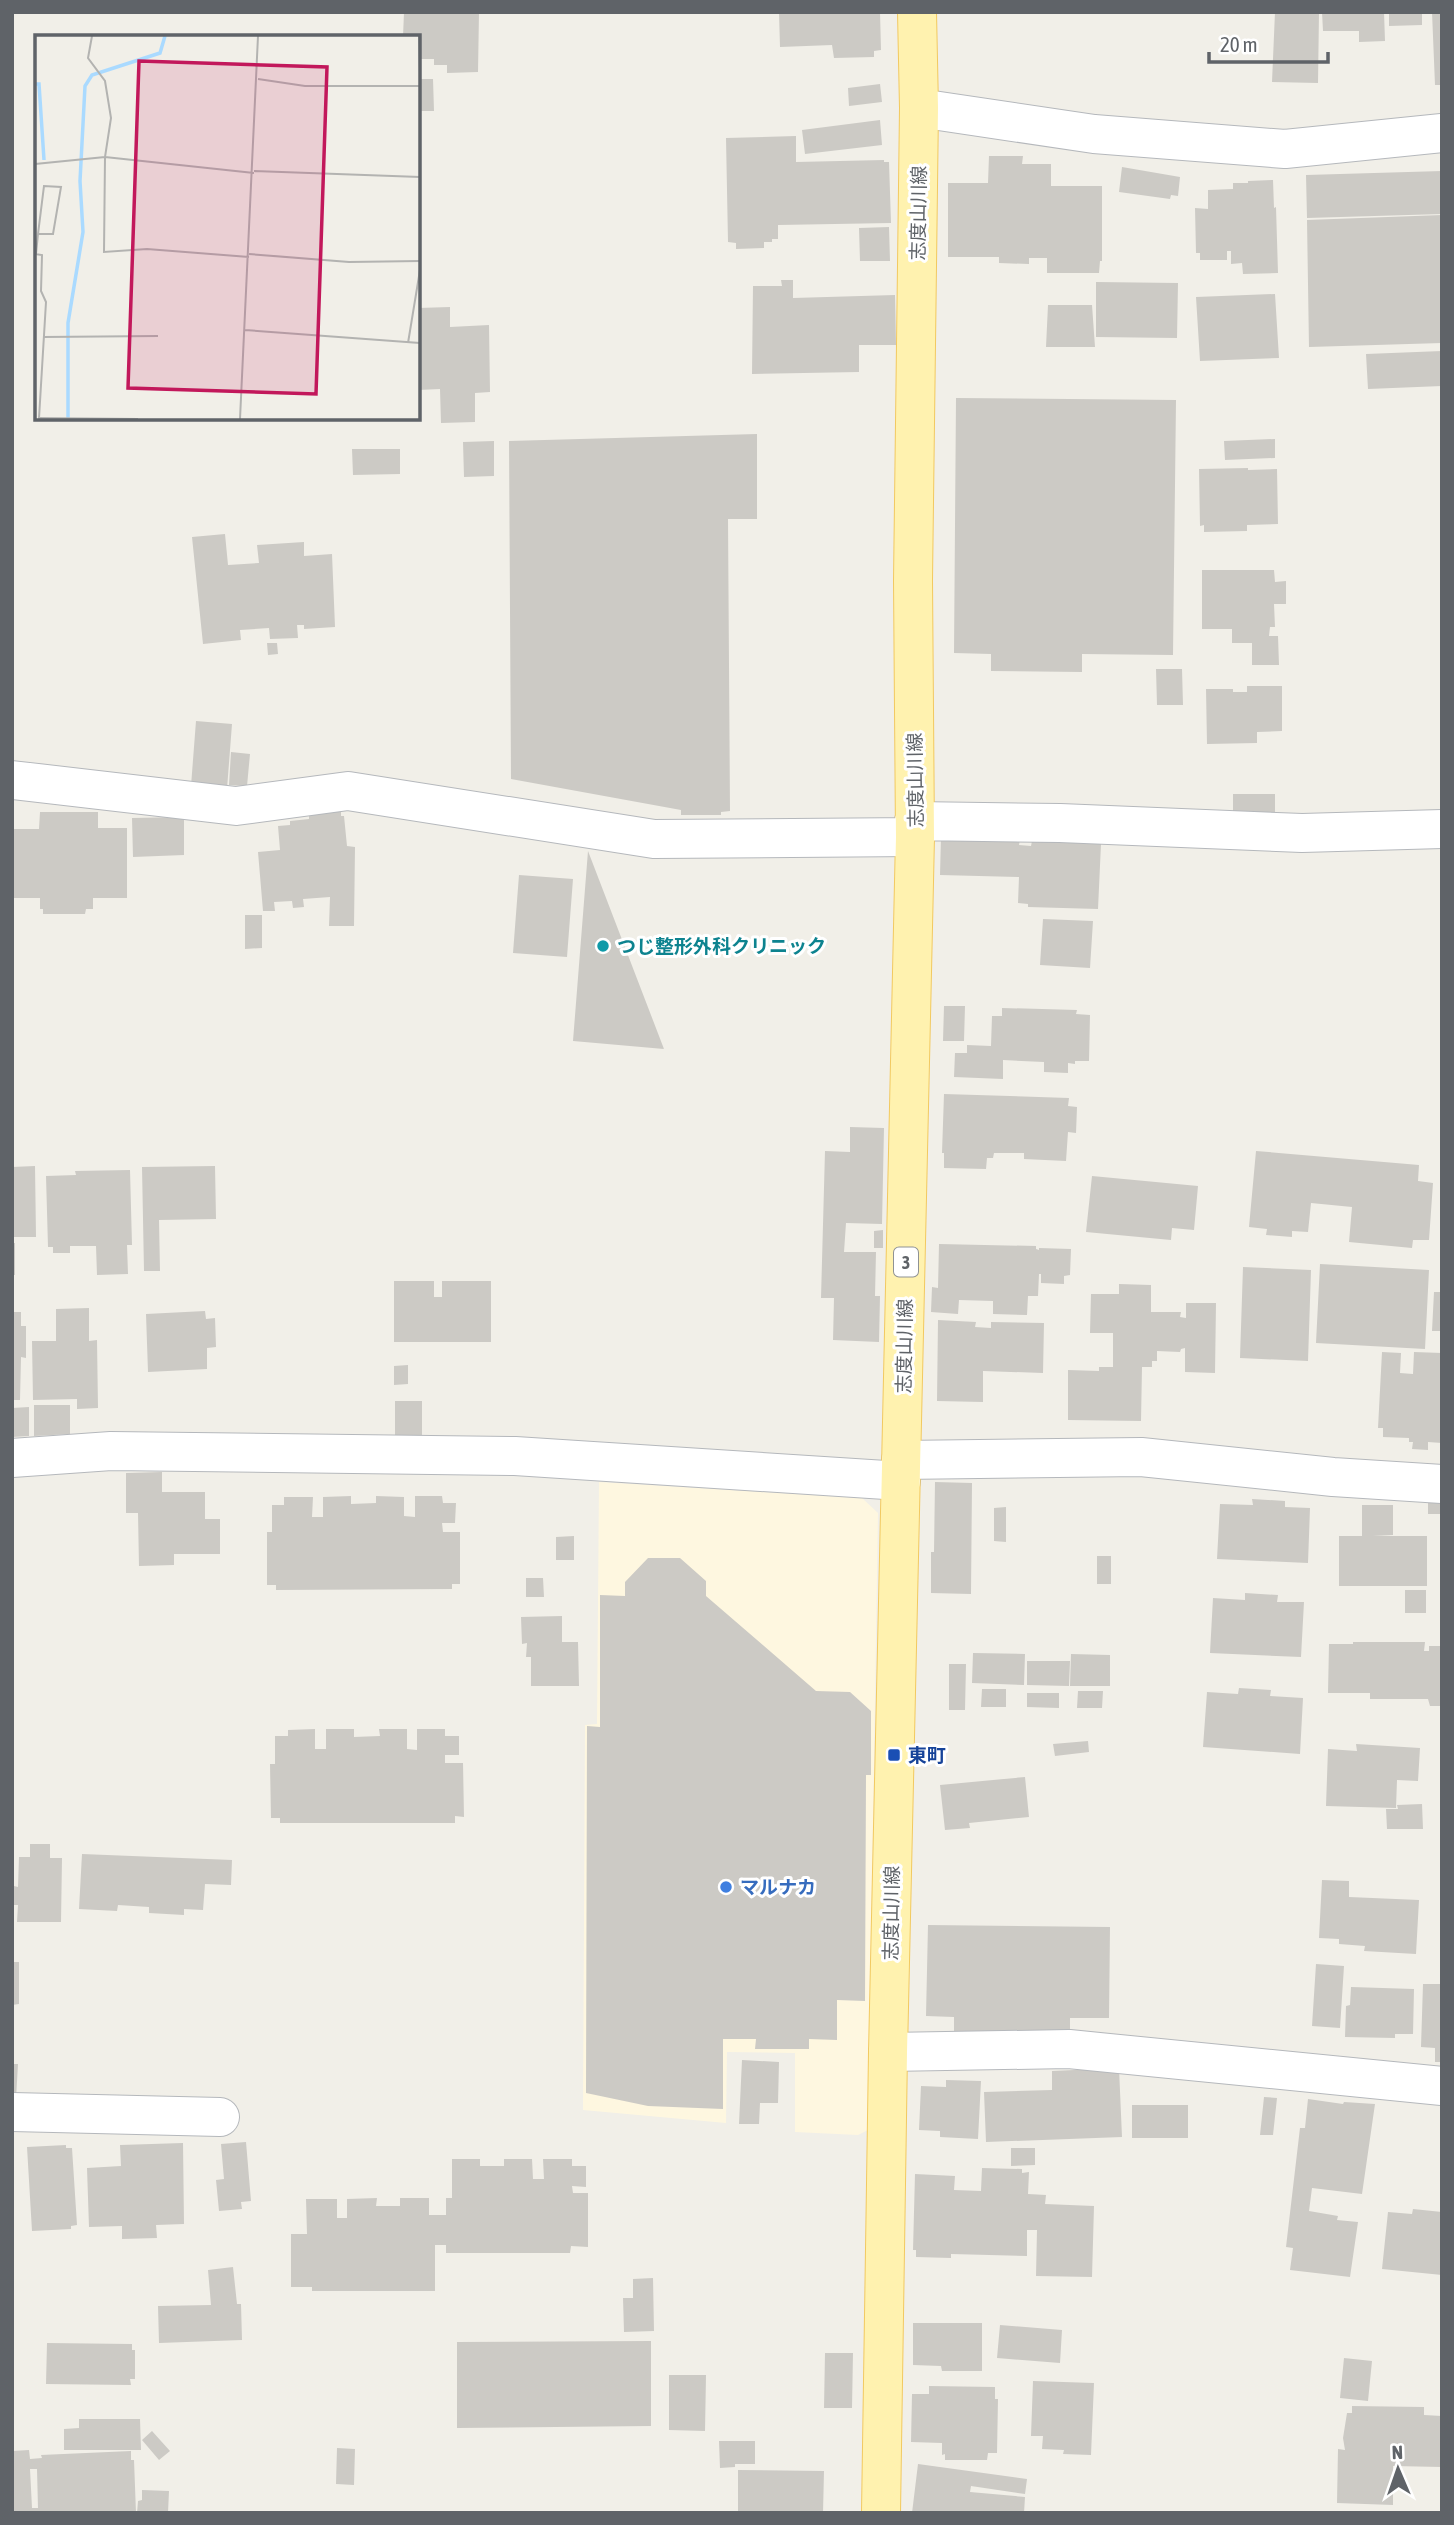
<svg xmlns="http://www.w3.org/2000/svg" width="1454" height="2525" viewBox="0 0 1454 2525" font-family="'Asap Condensed','Noto Sans JP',sans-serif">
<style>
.commercial{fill:#fef7e0}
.building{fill:#cccac5;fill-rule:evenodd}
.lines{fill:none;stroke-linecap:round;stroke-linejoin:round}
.minor-casing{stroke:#b5b8bc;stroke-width:40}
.major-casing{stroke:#f2c960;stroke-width:40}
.minor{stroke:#fff;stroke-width:38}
.major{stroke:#fff2af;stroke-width:38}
.culture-dot{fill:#0f9aa8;stroke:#fff;stroke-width:2.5}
.transit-dot{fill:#1a4fb4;stroke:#fff;stroke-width:2.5}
.shop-dot{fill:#3f7fe0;stroke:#fff;stroke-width:2.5}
.labels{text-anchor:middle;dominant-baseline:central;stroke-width:6;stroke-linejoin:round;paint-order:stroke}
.shield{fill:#fff;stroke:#8f9295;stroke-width:2}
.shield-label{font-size:18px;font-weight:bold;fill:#5f6368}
.street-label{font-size:19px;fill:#5f6368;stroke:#fff}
.culture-label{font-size:19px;font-weight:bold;fill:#0d838f;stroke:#fff;text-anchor:start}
.transit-label{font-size:19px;font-weight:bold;fill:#164399;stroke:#fff;text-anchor:start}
.shop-label{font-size:19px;font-weight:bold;fill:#366cbe;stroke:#fff;text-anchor:start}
.inset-river{fill:none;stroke:#aadaff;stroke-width:3.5}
.inset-road{fill:none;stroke:#b3b3b1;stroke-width:2}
.view{fill:#c2185b;fill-opacity:0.15;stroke:#c2185b;stroke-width:3.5}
.inset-edge{fill:none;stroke:#5f6368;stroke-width:3.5}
</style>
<rect width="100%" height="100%" fill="#f1efe8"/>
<path class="commercial" d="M599,1482l263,16 16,15 -10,617 -10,5 -63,-3v-79l-68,-1 -1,71 -143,-13 2,-385 12,-1z"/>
<path class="building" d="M404,12h75l-1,60 -31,1v-8h-13v-6h-16v-22h-15z
M779,12h101l1,38 -7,1v6l-40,1 -2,-13 -52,2z
M1275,12h44l-1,71 -46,-1z
M1322,12h62l1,29 -26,1v-11h-36z
M1389,12h33v13l-33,1z
M1432,12h10v73h-7z
M418,79h15l1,32h-16z
M880,84l2,18 -33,4 -1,-18z
M880,120l2,25 -77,9 -3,-24z
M796,136v26l88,-2v2h5l2,61 -113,2v14h-6v3h-8v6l-28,1v-6l-8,-1 -2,-104z
M989,156h34l-1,8h29v22h51v75h-2l-1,12h-52v-15h-18v6l-30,-1v-6h-51v-74h40z
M1122,167l58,10 -2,19 -7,-1 -1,4 -51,-7z
M1442,171v43l-135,4 -1,-43z
M1273,180l1,28 2,-1 2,66 -35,1 -1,-11 -11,1v-13h-4v9h-27v-7h-4l-1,-45 13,1v-19l25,-1v-6h15v-2z
M1442,215v128l-133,4 -2,-127z
M889,227l1,34h-30l-1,-33z
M781,280h12v18l102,-3 1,50h-37v27l-107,2 1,-88h29z
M1096,282l82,1 -1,55 -81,-1z
M1275,294l4,64 -79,3 -4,-64z
M1048,305h44l3,42h-49z
M450,307v20l39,-2 1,67 -15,1v29l-34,1 -1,-34 -22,1v-82z
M1442,351v35l-74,3 -2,-35z
M956,398l220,2 -3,255 -91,-1v18l-91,-1v-17l-37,-1z
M757,434v85h-29l2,292 -9,1v3h-40v-5l-170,-31 -2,-338z
M1275,439v19l-50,2 -1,-19z
M494,441v35l-30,1 -1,-35z
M352,449h48v25l-47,1z
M1248,468v2l29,-1 1,55 -31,1v6l-43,1v-7l-4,1 -1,-57z
M225,534l3,31 31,-2 -2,-18 47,-3v14l28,-2 3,73 -31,2v-4h-7l1,13 -28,1 -1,-11 -29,2 1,10 -38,4 -11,-107z
M1202,570h72l1,12 11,-1v23h-12l1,23h-5l-1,9h9l1,29h-27v-22h-20v-14h-30z
M267,643h10l1,11 -10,1z
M1156,669h26l1,36h-26z
M1247,686h35v45l-25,1v11l-50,1 -1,-55h27v3h14z
M196,721l36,3 -5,65 -36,-3z
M231,752l19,2 -3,32 -18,-1z
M1233,794h42v19l-42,1z
M341,811v5h3l3,30 8,1 -1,79h-25l1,-29 -27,2 1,8 -11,1 -1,-7 -18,1 1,9h-12l-5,-59 22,-2 -2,-24 12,-1v-4l19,-2v-5z
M40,812h58v16h29v70h-34v11h-7l-1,5h-42v-5h-3v-11h-28v-69h27z
M184,817v38l-51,2 -1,-39z
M941,837l79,2 -1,6 12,1 1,-5 69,3 -3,65 -70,-2v-3l-10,-1 1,-26 -79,-2z
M588,851l76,198 -91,-8z
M519,875l54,4 -6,78 -54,-4z
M245,915h17v33l-17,1z
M1043,919l50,2 -3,47 -50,-3z
M944,1006h21l-1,35h-21z
M1002,1008l75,2 -1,4 14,1 -1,46h-14v3l-7,-1v10l-24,-1v-10l-41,-2v19l-49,-2 1,-24h12v-8l24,1 1,-30h10z
M944,1094l125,4 -1,8 9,1 -1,26 -8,-1 -2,29 -42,-2v-6h-30l-1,5h-6l-1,11 -42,-1v-15h-2z
M850,1127l34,1 -2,96 -36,-1 -2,29h32l-1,44h5l-1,46 -46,-2 1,-42h-13l4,-147 25,1z
M1256,1151l163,14 -1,16 15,2 -4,57h-16l-1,8 -63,-6 3,-35 -41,-4 -3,29 -16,-1v6l-26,-2 1,-6 -18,-2z
M35,1166l1,71h-23l-1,-70z
M215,1166l1,53 -57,1 1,51h-16l-2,-104z
M130,1170l2,75h-5l1,29 -31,1 -1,-29h-26v7h-17v-6h-5l-2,-71 30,-1 -1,-4z
M1092,1176l106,10 -4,44 -22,-2 -1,12 -85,-8z
M883,1230v18h-9v-17z
M12,1243h3v32h-3z
M939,1244l97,2v3l3,1v-2l32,1 -1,26 -6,1v8l-23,-1v-9h-2l-1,22h-10l-1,19 -34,-1v-13l-34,-1 -1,14 -27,-2 1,-25 6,1z
M1320,1264l109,6 -4,79 -109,-6z
M1243,1267l68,3 -3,91 -68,-3z
M394,1281h40v16h8v-16h49v61h-97z
M1119,1284l32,1v27h30l-1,5 6,1v-15h30l-1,70 -30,-1v-24l-4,1 -1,3 -23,-1v10h-5v6h-10l-1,54 -73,-1v-50l31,1v-4h14v-34h-23l1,-39h28z
M1434,1292h8v39h-10z
M89,1308v33l8,-1 1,68 -21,1v-10l-44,1 -1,-59h24v-32z
M205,1311l1,8 9,-1 1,29 -9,1v21l-59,3 -2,-58z
M12,1312h9v14h5v32l-5,-1 -1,43h-8z
M938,1320l38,2 -1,5 16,1v-6l53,1 -1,50 -60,-2v31l-46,-1z
M1382,1352l19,1 -1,20 13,1 1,-22 28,1v90l-14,-1v8l-16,-1 1,-7h-4v-4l-26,-1v-9h-5z
M408,1365v19l-14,1v-19z
M395,1401h27v34h-27z
M34,1405h36v29l-36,2z
M29,1407v29l-17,1v-29z
M162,1472v20h43v27h15v35h-46v11l-35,1 -1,-53h-12v-40z
M935,1482l37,1 -1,111 -40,-1v-41h3z
M351,1496v8l25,-1v-7l28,1v19l11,1v-21h27l1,7h13l-1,20h-13l1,9h17v52h-8v5l-176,1v-5h-9v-53h5v-27h12v-8h29l-1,20h11v-20z
M1428,1498l14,1v15h-14z
M1252,1499l33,2v6l25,1 -2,55 -91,-4 3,-55 33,1z
M1362,1505h31v30l-20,1h54v50h-88v-50h23z
M1006,1507v35l-12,-1v-33z
M574,1536v24h-18v-23z
M1097,1556h14v28h-14z
M648,1558h32l26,23v15l110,95 34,1 21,19v64h-5l-1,226 -28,-1v40l-28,-1v10h-54l1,-10h-33v70l-75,-3 -62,-13 1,-367 13,1v-132l25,1v-14z
M526,1578h17l1,19h-18z
M1405,1590h21v23h-21z
M1245,1593l33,2 -1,7h27l-3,55 -91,-4 3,-55 32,2z
M562,1616v26h16l1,44h-48v-29h-5l1,-14 -5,1 -1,-27z
M1353,1642h72l-1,9h5v-5h13v60h-12l-2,-7h-58v-6h-42l1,-49h24z
M973,1653l52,1 -1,31 -52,-2z
M1071,1654l39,1v31h-40z
M1027,1661h43l-1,25 -42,-1z
M949,1664h17l-1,46h-16z
M1239,1688l32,2 -1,6 33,2 -3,56 -97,-7 4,-55 31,2z
M982,1689h24v18h-25z
M1078,1691h25l-1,17h-25z
M1027,1693h32v15l-32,-1z
M315,1729v20h11v-20h28v8l26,-1 -1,-7h28v20l10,1v-21h28v7h14v19h-14v8h18l1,54 -9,-1v7h-175v-5h-9l-1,-54h5v-28h13v-6z
M1088,1741l1,11 -34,4 -2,-12z
M1356,1744l64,4 -2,33 -21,-1 -1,28 -70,-2 2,-57 29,2z
M1025,1777l4,40 -60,6 1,5 -25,2 -5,-45z
M1422,1804l1,25h-36l-1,-20h12l-1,-4z
M30,1844h20v14h12l-1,64h-44l1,-17h-5l1,-19 4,1 1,-30h11z
M82,1854l150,6 -1,25 -26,-1 -2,26 -19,-1v6l-35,-2v-6l-31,-2 -1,6 -38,-2z
M1322,1880l27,1v16l70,3 -3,54 -52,-3 1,-5 -26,-2v-5l-20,-1z
M928,1925l182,2 -1,91h-39v16l-116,-1v-16l-28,-1z
M12,1962h7v42l-7,1z
M1316,1964l28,2 -4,62 -28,-2z
M1423,1984h19v78h-7v-14l-14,-1z
M1351,1987l63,2 -1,45h-18v4l-50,-1 1,-31 4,-1z
M742,2060l37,2 -1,41h-18l-1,21h-20z
M12,2064h6l-2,35h-4z
M1119,2068l3,69 -136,5 -2,-50 68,-2v-19z
M946,2080l35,1 -3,58 -38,-2v-6l-21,-1 2,-44 25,1z
M1264,2097l13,1 -4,37h-13z
M1308,2099l35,5 1,-2 31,2 -13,90 -50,-6 -3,23 29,5 -1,4 21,2 -8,55 -60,-7 3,-22 -7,-1 14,-119h5z
M1132,2105h56v33h-56z
M246,2142l5,59 -10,1 1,7 -23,2 -3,-31 8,-1 -3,-35z
M183,2143l1,81 -28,1 1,13 -35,1v-13l-33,1 -2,-59 34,-2 -1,-21z
M66,2145v3h6l5,77 -6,1v3l-39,2 -5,-84z
M1011,2148h24v17l-24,1z
M452,2159h28v7h24v-7h28l1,20h11l-1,-20h29v7h14v21l-14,-1 1,7h15v54l-17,-1 -1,7h-124v-8h-11v46h-123v-4h-21v-53h16l-1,-35h31v19h10v-19l30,-1 -1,8h24v-8h29v17h17v-17h6z
M982,2168l40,1v4l7,-1 -1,22 18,1 -1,9 49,2 -2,71 -56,-1 1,-46h-10v26l-76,-2v4l-35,-1v-7h-3l2,-76 40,2 -1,14 27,1z
M1413,2209l29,3v63l-60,-6 6,-57 24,2z
M233,2267l4,37h4l1,36 -83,3 -1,-37 53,-1 -3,-35z
M653,2278l1,53 -30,1 -1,-34h10v-19z
M913,2323h69v48h-40l-1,-5 -28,-1z
M1000,2325l62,5 -2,33 -63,-5z
M651,2341v85l-194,2v-86z
M47,2343l85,1v6h3v29h-5l1,6 -85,-1z
M825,2353h28l-1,55h-28z
M1344,2358l28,3 -4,40 -28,-3z
M669,2375h37l-1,56 -36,-1z
M1033,2381l61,2 -3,72 -28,-1 1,-4 -22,-1 1,-13h-12z
M929,2386l66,1v12h3l-1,54h-9l-1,7h-42v-6l-3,1v-12l-31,-1 1,-48h17z
M1352,2406l72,1v8l18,1v51l-49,-1v39l-56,-2 1,-54 7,1 -2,-12 4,-25h5z
M79,2419h61l1,31h-77v-21l15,-1z
M152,2431l18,20 -11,9 -17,-20z
M719,2441h36v23h-20v3l-15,1z
M337,2448l18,1 -1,36 -18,-1z
M29,2450l1,9 12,-1 -1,-3 90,-4v9h3l2,53h-124v-62zM30,2469h7l1,39h-6z
M918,2464l109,15 -2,15 -54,-8 -1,6 55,5 -1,16h-112z
M738,2470l86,1 -1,42h-85z
M142,2490l27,1 -1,22h-31l1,-12 4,-1z"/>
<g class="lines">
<defs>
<path id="minor" d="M919,108l175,26 191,15 157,-16
M12,780l224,26 112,-15 306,48 261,-2
M914,821l146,2 242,10 140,-4
M12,1458l99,-7 404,5 386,25
M901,1460l240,-3 192,20 109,7
M888,2052l181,-3 373,37
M12,2112l208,5"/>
<path id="major" d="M881,2513l7,-461 27,-1215 -2,-256 6,-473 -2,-96"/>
</defs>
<use href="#minor" class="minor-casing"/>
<use href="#major" class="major-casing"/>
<use href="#minor" class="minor"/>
<use href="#major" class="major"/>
</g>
<circle class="culture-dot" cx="603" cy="946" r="7"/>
<rect class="transit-dot" x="887" y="1748" width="14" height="14" rx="3.5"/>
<circle class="shop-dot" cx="726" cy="1887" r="7"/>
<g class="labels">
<rect class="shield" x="894" y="1247.5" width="24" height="29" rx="5"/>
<g class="shield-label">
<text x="906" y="1262">3</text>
</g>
<g class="street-label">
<text transform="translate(918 213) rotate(-89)">志度山川線</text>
<text transform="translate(915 780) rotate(-91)">志度山川線</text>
<text transform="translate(904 1346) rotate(-89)">志度山川線</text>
<text transform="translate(891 1913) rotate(-89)">志度山川線</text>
</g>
<g class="culture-label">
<text x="617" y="946">つじ整形外科クリニック</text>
</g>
<g class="transit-label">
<text x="908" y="1755">東町</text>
</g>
<g class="shop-label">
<text x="740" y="1887">マルナカ</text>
</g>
</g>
<g transform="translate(35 35)">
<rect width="385" height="385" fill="#f1efe8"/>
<path class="inset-river" d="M0,49h4l5,76M33,384v-96l15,-91 -3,-51 5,-95 7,-11 68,-22 5,-17"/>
<path class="inset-road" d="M57,1l-4,22 17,23 6,37 -6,39 -1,95 43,-3 102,8M384,1l1,36M223,44l47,7h115M0,129l70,-7 149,16M219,136l166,6M0,219l7,1 -1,36 5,11 -7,116M1,219l2,-20 6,-48 17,1 -8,47h-15M214,219l100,8 71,-1M210,295l175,13M8,302l115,-1M373,308l12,-73M3,383l100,1M205,384l18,-383"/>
<path class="view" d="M104,26l188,6 -11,327 -188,-6z"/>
<rect width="385" height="385" class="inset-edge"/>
</g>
<rect width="1454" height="2525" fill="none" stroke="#5f6368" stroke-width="28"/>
<g transform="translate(1398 2469) rotate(358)" stroke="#ffffff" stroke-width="5" paint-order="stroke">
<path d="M0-5L12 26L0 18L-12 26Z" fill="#5f6368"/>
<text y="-10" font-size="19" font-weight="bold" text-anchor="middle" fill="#5f6368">N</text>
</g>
<path d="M1209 52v10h119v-10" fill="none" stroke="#5f6368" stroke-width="3.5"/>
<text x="1220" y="52" font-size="21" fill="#5f6368" stroke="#ffffff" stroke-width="5" paint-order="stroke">20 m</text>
</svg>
